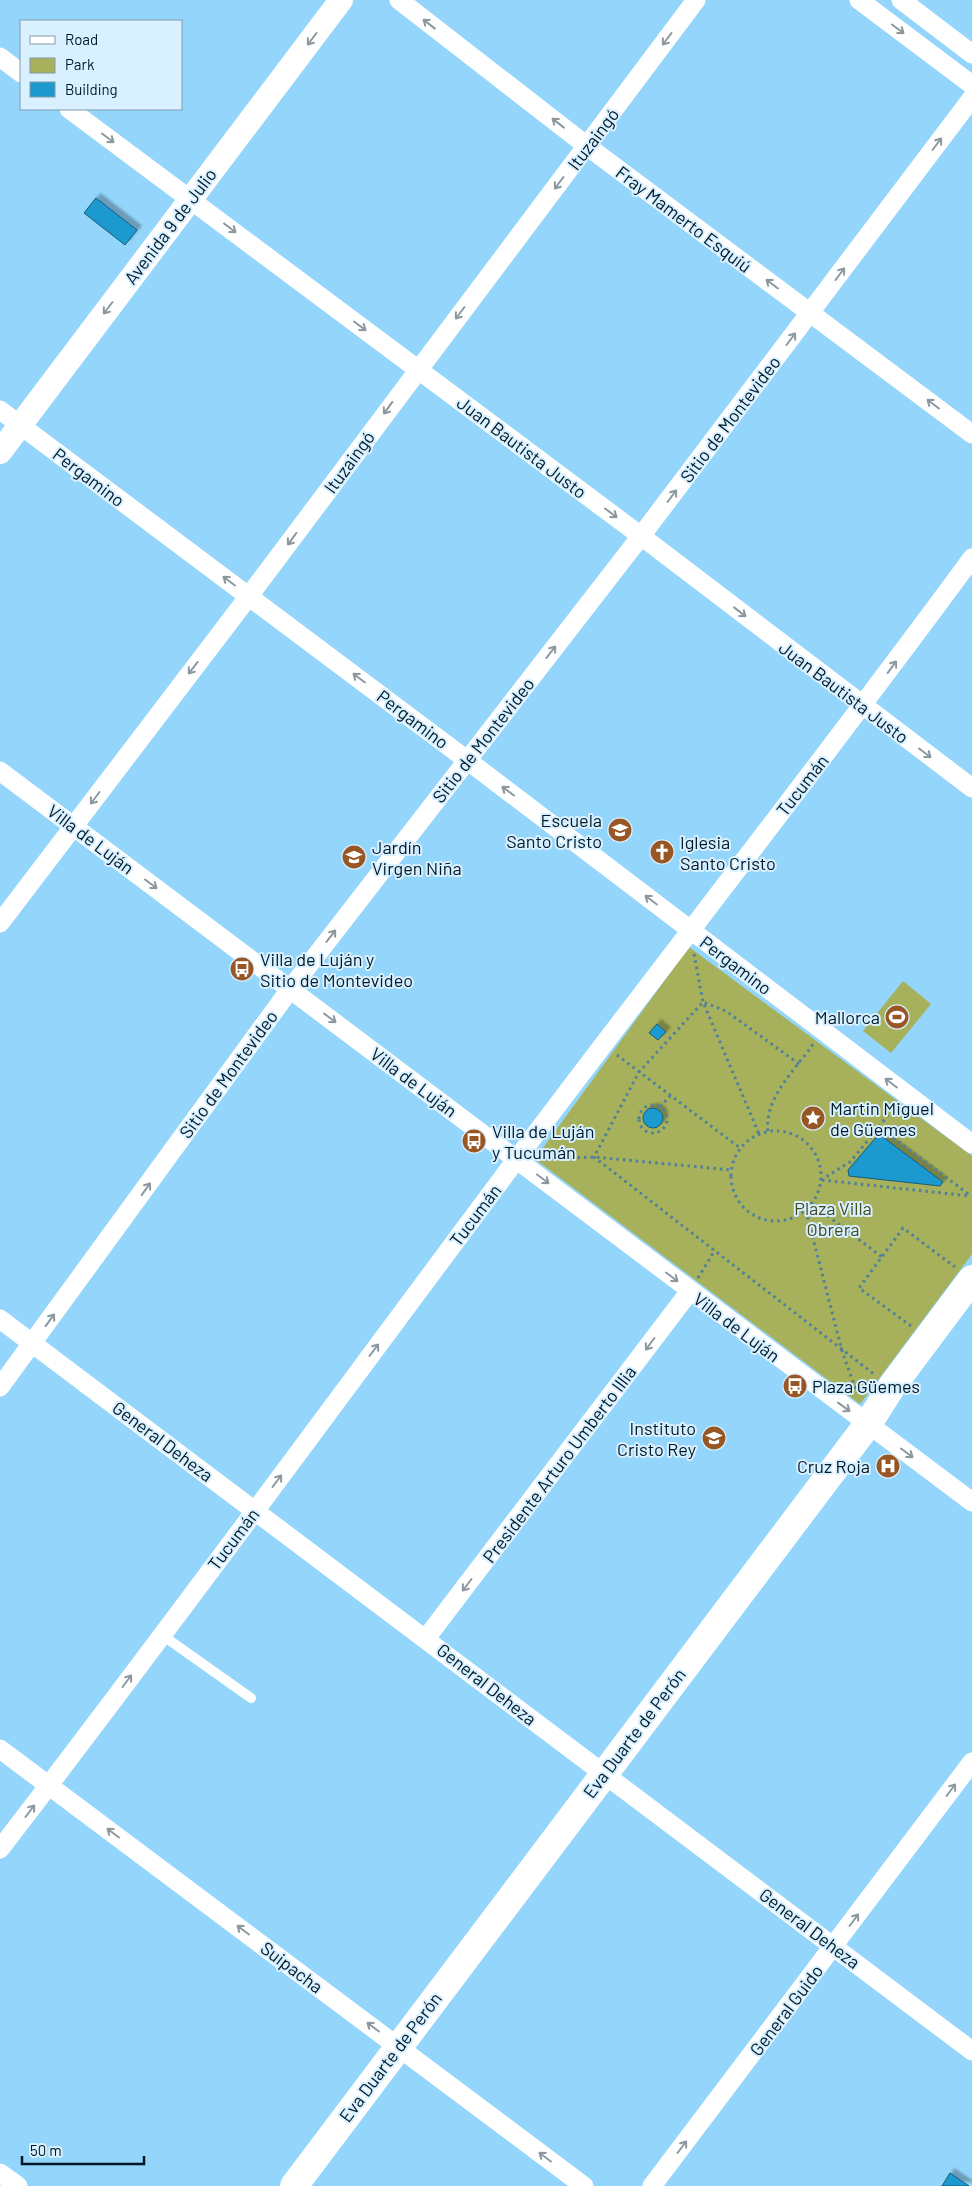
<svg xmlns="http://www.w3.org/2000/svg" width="972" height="2186" viewBox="0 0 972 2186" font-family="Barlow,sans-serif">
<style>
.green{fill:#a7b05a}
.building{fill:#1d99cf;stroke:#145b7c;filter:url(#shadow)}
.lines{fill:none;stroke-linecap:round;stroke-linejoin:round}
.path{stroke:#50809b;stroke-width:3;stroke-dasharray:2.5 4;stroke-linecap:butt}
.service{stroke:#fff;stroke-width:10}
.minor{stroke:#fff;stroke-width:19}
.tertiary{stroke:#fff;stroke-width:24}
.secondary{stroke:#fff;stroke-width:28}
.oneway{stroke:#8c989e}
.labels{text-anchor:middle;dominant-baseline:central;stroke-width:4;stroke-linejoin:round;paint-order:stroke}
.street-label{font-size:18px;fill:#001927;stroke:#d8f0ff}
.poi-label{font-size:18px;fill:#001927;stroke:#d8f0ff;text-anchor:start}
.park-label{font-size:18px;fill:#464a1f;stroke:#d8f0ff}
</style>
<defs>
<filter id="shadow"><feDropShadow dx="4.5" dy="-4.5" stdDeviation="1" flood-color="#0004"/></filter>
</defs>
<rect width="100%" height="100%" fill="#93d5fb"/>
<path class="green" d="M689,947l283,209v98l-112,150 -325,-245z
M903,981l28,23 -40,49 -28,-22z"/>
<path class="building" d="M96,198l41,32 -12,15 -41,-32z
M657,1024l9,8 -8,8 -9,-7z
M643 1118a10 10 0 1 1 20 0a10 10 0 1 1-20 0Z
M879,1134l64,48 -3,4 -91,-10 -1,-6z
M950,2173l19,13h-27z"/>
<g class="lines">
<path class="path" d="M694,954l9,48 56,132
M617,1055l123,93
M799,1064l-73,-53 -23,-9 -64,70 -45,85 281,218
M639 1119a14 14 0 1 1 28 0a14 14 0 1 1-28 0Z
M660,1107l10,-11
M879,1127l16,-22
M731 1176a45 45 0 1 1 90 0a45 45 0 1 1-90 0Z
M768,1131c-4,-33 28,-62 46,-88
M545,1159l49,-2 137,13
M821,1180l29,-18 29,-35 92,69
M822,1180l148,16
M812,1204l70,53
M806,1211l36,140 15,42
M698,1278l17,-28
M911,1326l-52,-38 44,-60 52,39"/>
<path class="service" d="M162,1635l89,63"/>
<path class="minor" d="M399,0l188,146 385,288
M859,0l113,85
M901,0l71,54
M0,57l21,16
M69,109l572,427 331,252
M0,410l467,350 505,384
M0,771l972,731
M0,923l249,-327 447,-596
M0,1319c325,243 649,487 972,732
M0,1387l291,-399 350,-452 331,-438
M427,1637l263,-346
M0,1749l584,437
M0,1849c175,-227 344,-459 516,-689 151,-201 307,-399 456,-602
M0,2173l18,13
M652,2186l320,-424"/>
<path class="tertiary" d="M0,452l341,-452"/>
<path class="secondary" d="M294,2186l574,-762 24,-38 80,-107"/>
</g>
<defs><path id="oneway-shaft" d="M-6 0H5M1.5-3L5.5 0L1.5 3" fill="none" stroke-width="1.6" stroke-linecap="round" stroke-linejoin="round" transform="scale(1.25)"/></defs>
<g class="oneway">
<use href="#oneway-shaft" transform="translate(429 24) rotate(-142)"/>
<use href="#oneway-shaft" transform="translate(898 29) rotate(37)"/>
<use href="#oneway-shaft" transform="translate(312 39) rotate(127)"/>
<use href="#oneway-shaft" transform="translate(667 39) rotate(127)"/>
<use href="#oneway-shaft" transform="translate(558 123) rotate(-142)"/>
<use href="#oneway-shaft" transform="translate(108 138) rotate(37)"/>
<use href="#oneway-shaft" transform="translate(937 144) rotate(-53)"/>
<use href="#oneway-shaft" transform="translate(559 183) rotate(127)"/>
<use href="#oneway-shaft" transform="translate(230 228) rotate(37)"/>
<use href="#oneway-shaft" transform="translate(840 274) rotate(-53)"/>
<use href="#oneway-shaft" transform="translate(772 284) rotate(-143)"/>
<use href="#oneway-shaft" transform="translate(108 308) rotate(127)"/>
<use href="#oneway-shaft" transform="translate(460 313) rotate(127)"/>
<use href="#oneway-shaft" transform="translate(360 326) rotate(37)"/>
<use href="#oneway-shaft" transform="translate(791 339) rotate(-53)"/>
<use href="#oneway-shaft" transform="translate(933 404) rotate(-143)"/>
<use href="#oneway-shaft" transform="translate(388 408) rotate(126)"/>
<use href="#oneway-shaft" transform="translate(672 496) rotate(-53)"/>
<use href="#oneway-shaft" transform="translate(611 513) rotate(37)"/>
<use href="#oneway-shaft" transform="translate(292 539) rotate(126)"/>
<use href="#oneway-shaft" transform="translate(229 581) rotate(-143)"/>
<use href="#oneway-shaft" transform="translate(740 612) rotate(38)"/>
<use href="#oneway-shaft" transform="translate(551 652) rotate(-52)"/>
<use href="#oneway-shaft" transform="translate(892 667) rotate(-54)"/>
<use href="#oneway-shaft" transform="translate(193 668) rotate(128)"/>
<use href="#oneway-shaft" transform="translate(359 678) rotate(-143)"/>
<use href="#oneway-shaft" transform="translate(925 753) rotate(37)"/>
<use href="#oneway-shaft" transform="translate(508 791) rotate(-143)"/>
<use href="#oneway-shaft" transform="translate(95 798) rotate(127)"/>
<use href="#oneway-shaft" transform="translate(151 884) rotate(37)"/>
<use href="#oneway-shaft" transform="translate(651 900) rotate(-143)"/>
<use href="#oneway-shaft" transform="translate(331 936) rotate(-52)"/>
<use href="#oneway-shaft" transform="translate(330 1018) rotate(37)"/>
<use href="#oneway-shaft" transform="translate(891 1083) rotate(-143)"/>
<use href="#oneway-shaft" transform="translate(543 1179) rotate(37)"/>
<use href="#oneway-shaft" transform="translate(146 1189) rotate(-54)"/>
<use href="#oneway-shaft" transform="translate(672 1277) rotate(37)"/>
<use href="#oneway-shaft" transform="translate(50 1320) rotate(-54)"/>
<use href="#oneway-shaft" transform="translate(650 1344) rotate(127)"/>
<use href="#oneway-shaft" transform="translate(374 1350) rotate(-53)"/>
<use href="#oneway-shaft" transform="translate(844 1407) rotate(36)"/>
<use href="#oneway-shaft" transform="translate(907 1453) rotate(37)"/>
<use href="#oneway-shaft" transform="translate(277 1481) rotate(-53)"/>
<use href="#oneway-shaft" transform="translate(467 1585) rotate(127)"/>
<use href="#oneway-shaft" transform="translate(127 1681) rotate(-53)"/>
<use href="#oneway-shaft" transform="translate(951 1790) rotate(-53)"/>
<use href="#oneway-shaft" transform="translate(30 1811) rotate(-53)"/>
<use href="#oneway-shaft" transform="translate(113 1833) rotate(-143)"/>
<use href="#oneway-shaft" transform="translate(854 1920) rotate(-53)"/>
<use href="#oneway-shaft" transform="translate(243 1930) rotate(-143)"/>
<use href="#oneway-shaft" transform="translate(373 2027) rotate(-143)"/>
<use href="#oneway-shaft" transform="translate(682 2147) rotate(-53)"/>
<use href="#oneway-shaft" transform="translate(545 2157) rotate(-143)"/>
</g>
<defs>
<symbol id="school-disc" viewBox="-11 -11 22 22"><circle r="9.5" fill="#985625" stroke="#d8f0ff"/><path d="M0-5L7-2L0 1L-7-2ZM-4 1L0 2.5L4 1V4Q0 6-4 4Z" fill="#fff"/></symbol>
<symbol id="church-disc" viewBox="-11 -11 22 22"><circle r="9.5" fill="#985625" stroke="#d8f0ff"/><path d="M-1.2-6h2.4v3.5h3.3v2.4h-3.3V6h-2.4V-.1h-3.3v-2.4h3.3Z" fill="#fff"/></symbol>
<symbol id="bus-disc" viewBox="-11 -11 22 22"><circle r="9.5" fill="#985625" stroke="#d8f0ff"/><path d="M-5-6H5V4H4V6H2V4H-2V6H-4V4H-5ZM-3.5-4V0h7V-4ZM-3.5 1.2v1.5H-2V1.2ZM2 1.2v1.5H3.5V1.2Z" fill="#fff"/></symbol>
<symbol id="stadium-disc" viewBox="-11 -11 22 22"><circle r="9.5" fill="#985625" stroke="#d8f0ff"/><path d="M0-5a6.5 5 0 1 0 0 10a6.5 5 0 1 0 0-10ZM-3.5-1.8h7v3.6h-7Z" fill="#fff"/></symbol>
<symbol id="sight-disc" viewBox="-11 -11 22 22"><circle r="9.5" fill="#985625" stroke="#d8f0ff"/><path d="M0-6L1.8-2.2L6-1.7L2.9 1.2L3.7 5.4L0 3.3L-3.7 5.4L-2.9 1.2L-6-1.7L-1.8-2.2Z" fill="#fff"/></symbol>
<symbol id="hospital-disc" viewBox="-11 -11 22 22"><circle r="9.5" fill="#985625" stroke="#d8f0ff"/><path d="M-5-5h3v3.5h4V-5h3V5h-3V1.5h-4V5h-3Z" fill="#fff"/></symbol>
</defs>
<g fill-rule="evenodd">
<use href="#school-disc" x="606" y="816" width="28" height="28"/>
<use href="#church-disc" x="648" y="838" width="28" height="28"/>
<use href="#school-disc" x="340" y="843" width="28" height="28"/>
<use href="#bus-disc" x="228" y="955" width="28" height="28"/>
<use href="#stadium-disc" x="883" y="1003" width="28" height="28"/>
<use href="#sight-disc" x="799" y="1104" width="28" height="28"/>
<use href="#bus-disc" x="460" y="1127" width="28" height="28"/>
<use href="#bus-disc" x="781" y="1372" width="28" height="28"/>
<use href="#school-disc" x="700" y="1424" width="28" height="28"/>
<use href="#hospital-disc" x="874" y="1452" width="28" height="28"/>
</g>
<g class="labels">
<g class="street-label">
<text transform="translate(593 139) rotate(-53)">Ituzaingó</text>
<text transform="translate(684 219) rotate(37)">Fray Mamerto Esquiú</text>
<text transform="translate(170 226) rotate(-53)">Avenida 9 de Julio</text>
<text transform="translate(730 419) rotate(-53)">Sitio de Montevideo</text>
<text transform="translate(522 447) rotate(37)">Juan Bautista Justo</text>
<text transform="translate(349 462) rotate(-54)">Ituzaingó</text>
<text transform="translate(89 477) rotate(37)">Pergamino</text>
<text transform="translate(844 692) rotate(37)">Juan Bautista Justo</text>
<text transform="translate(413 719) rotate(37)">Pergamino</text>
<text transform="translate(483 740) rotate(-52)">Sitio de Montevideo</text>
<text transform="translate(802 785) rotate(-52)">Tucumán</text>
<text transform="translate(91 839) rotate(37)">Villa de Luján</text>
<text transform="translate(736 965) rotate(37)">Pergamino</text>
<text transform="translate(228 1074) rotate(-54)">Sitio de Montevideo</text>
<text transform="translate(414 1082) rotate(37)">Villa de Luján</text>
<text transform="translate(475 1215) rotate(-53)">Tucumán</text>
<text transform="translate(737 1327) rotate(37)">Villa de Luján</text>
<text transform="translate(163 1441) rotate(37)">General Deheza</text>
<text transform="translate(559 1464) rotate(-53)">Presidente Arturo Umberto Illia</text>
<text transform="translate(233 1539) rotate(-53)">Tucumán</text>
<text transform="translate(487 1684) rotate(38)">General Deheza</text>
<text transform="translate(634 1733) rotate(-53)">Eva Duarte de Perón</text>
<text transform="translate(810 1928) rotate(37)">General Deheza</text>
<text transform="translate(292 1967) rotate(37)">Suipacha</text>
<text transform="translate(786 2010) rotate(-53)">General Guido</text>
<text transform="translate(390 2057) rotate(-53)">Eva Duarte de Perón</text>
</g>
<g class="poi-label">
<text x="602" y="820" text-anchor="end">Escuela<tspan x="602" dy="21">Santo Cristo</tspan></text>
<text x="680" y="842">Iglesia<tspan x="680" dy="21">Santo Cristo</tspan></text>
<text x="372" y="847">Jardín<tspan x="372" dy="21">Virgen Niña</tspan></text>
<text x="260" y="959">Villa de Luján y<tspan x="260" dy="21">Sitio de Montevideo</tspan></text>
<text x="880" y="1017" text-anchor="end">Mallorca</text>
<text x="830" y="1108">Martin Miguel<tspan x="830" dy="21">de Güemes</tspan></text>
<text x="492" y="1131">Villa de Luján<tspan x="492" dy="21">y Tucumán</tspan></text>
<text x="812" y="1386">Plaza Güemes</text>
<text x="696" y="1428" text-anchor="end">Instituto<tspan x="696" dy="21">Cristo Rey</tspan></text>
<text x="870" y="1466" text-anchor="end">Cruz Roja</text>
</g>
<g class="park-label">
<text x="833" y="1208">Plaza Villa<tspan x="833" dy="21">Obrera</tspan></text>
</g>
</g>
<rect x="20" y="20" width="162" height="90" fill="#d8f0ff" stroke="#829aa9"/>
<rect x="30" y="36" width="25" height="8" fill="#ffffff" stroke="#829aa9"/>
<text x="65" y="45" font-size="15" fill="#001927">Road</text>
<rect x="30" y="58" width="25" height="15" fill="#a7b05a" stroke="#829aa9"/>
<text x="65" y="70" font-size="15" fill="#001927">Park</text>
<rect x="30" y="82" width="25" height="15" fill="#1d99cf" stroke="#829aa9"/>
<text x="65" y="95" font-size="15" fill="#001927">Building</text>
<path d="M22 2156v8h122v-8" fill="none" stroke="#001927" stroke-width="2.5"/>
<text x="30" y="2156" font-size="15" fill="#001927" stroke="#d8f0ff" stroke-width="4" paint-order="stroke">50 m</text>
</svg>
